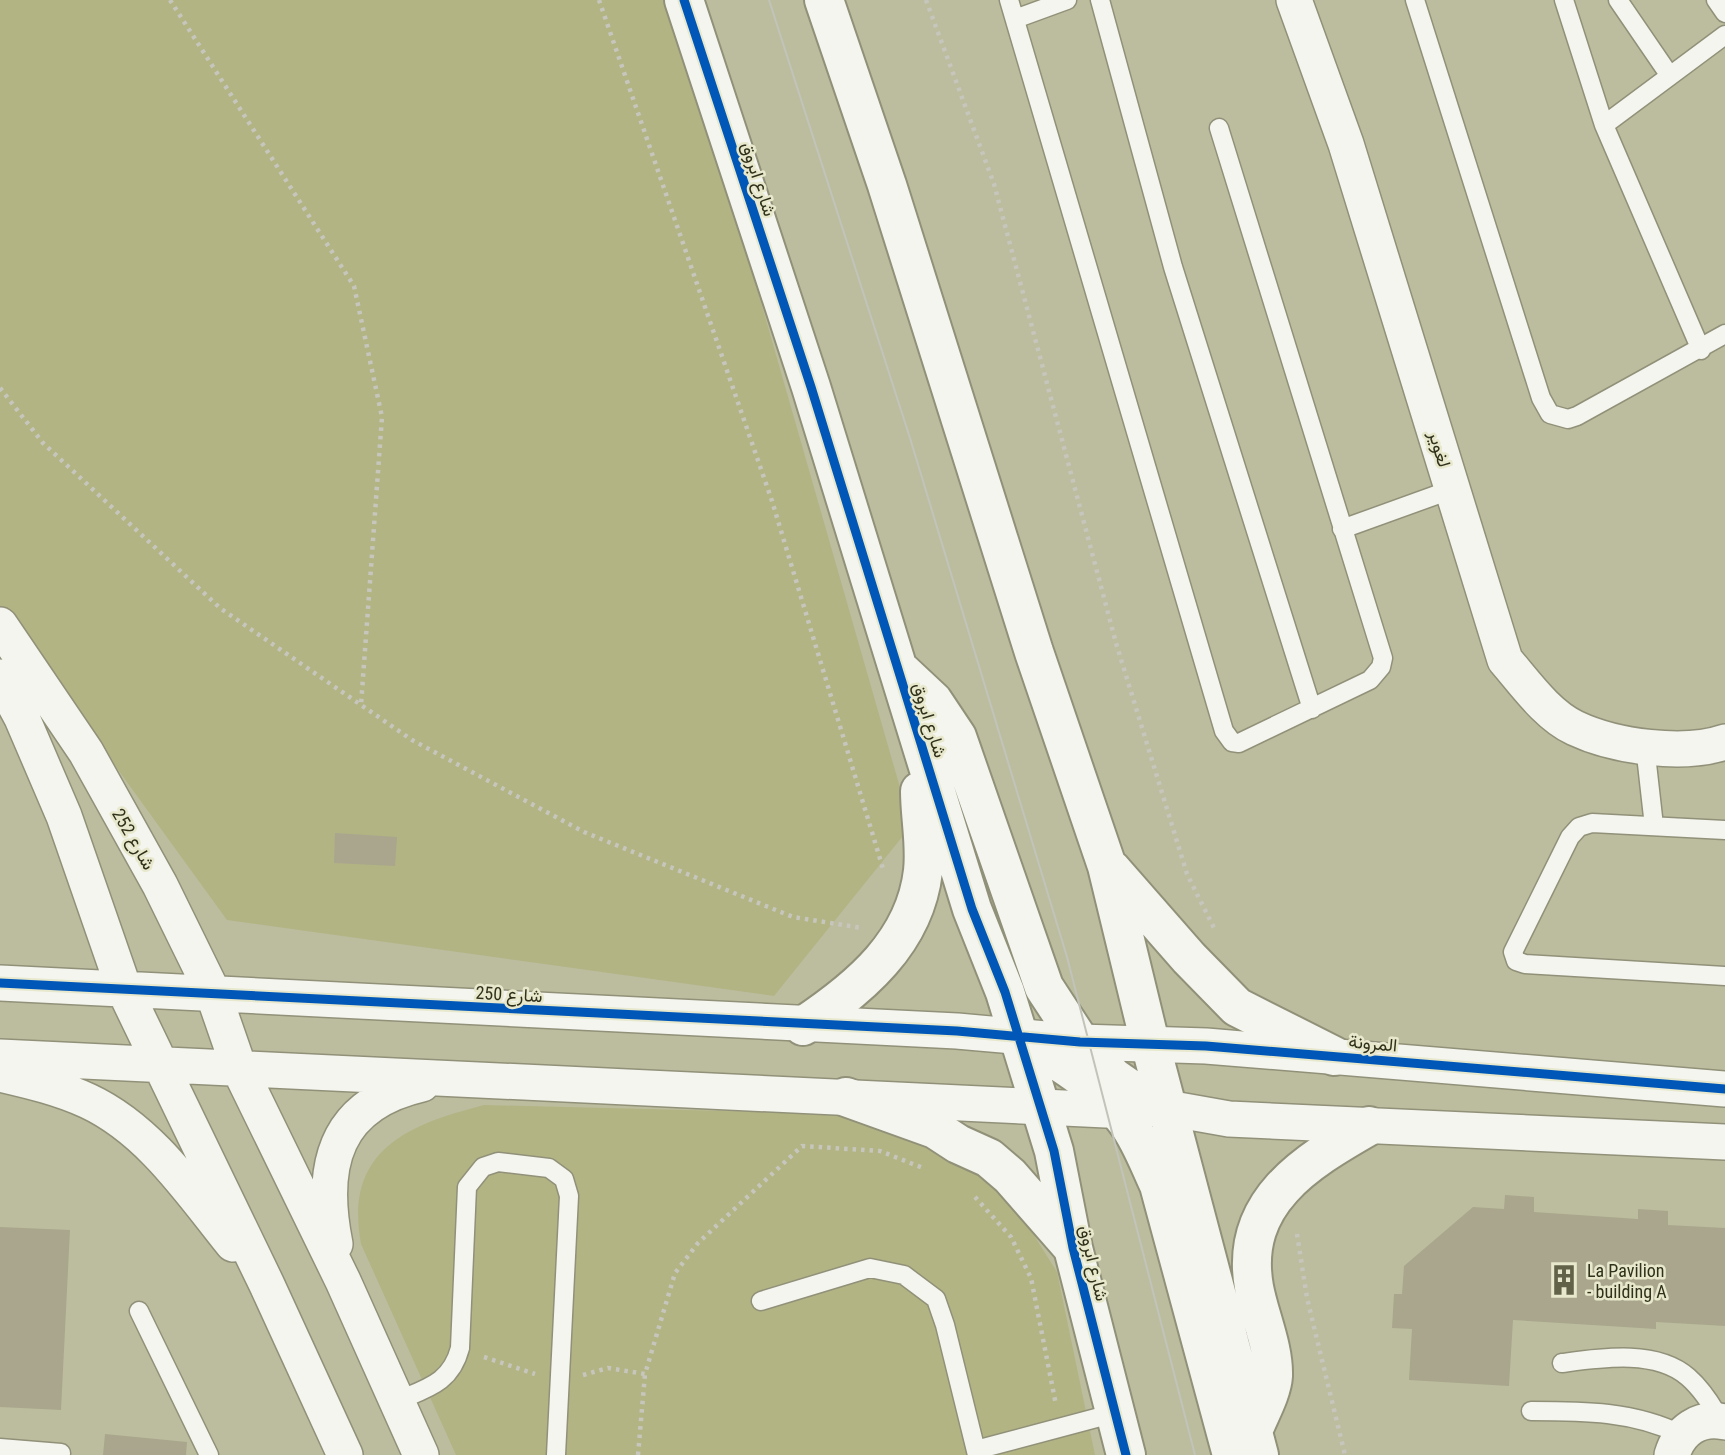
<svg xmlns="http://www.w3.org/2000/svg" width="1725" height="1455" viewBox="0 0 1725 1455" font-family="'Roboto Condensed',Vazirmatn,sans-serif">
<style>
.green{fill:#b2b484}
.building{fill:#a9a68d}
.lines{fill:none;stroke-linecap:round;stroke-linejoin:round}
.service-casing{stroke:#919179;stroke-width:21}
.minor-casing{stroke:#919179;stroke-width:38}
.tertiary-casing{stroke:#919179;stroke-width:42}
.path{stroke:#c6c6bd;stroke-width:4.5;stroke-dasharray:3.5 5;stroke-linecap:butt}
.service{stroke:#f5f5f0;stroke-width:18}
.minor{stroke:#f5f5f0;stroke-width:35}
.tertiary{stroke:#f5f5f0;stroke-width:38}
.tram{stroke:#c2c3b9;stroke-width:2}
.cycleway-casing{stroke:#e7e8cc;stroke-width:13}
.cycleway{stroke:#0057b8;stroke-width:9}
.labels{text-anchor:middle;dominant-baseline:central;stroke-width:5;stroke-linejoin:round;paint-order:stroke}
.street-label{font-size:18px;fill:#30311a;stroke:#e7e8cc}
.poi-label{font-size:18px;fill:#30311a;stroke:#e7e8cc;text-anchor:start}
</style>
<rect width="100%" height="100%" fill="#bcbd9e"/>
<path class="green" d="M0,0h665l40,107 206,719 -137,170 -547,-76 -227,-313z
M484,1105l354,9 43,6 95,46 42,44 39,62 38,183h-639l-95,-211c-17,-93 45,-119 123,-139z"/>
<path class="building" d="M335,833l62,4 -2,29 -61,-3z
M1505,1195l29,2v15l104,7v-10l30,2v14l57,3v98l-69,-4v7l-143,-9 -4,66 -100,-6 3,-51 -20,-1 2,-34h8l2,-28 69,-59 31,2z
M0,1227l70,3 -9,180 -61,-3z
M105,1434l82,8 -1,13h-83z"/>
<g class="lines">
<defs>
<path id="service" d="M1009,0l215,731 8,11 7,1 131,-63 11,-13 2,-9 -164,-530
M1100,0l73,267 139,442
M1415,0l126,398 9,16 18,5 9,-3 148,-82
M1564,0l40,125 97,225
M1618,0l52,76
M1716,0l9,13
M1015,19l52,-19
M1604,125l121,-90
M1342,529l111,-40
M1645,746l9,80
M1725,830l-133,-7 -13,4 -9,10 -57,115 3,9 9,3 200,12
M761,1301l109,-33 34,7 32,24 9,26 32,130
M139,1311l70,144
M1562,1363c38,-5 94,-14 126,14 14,12 24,28 33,44
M397,1401c30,-13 54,-18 63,-53l7,-161 16,-20 15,-5 51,6 15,11 5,17 -13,259
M1531,1411c52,0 103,0 151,24
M0,1448l61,5
M976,1450l139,-37"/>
<path id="minor" d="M1294,0l52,144 159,516c20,23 42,55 70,68 40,19 109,28 150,14
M0,625l86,127 74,133 53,108 26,75 104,213 78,174
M0,677l22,41 42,98 60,173 143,296 78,170
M0,983l957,48 123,11 126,4 519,43
M0,1057l1106,53 61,-2 62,11 496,23
M0,1074c30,7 60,14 88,27 62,29 103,91 145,143
M335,1244c-16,-80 0,-140 87,-160
M1672,1455c7,-24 27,-39 53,-33"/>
<path id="tertiary" d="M684,0l127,387 161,522 33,83 49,159 19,97 53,207
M824,0l63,185 147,467 73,214 43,177 109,412
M902,672l31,29 24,36 87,250 36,55 33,35 26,18 28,13
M1111,869l78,89 48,49 97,49
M803,1026c57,-38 112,-84 120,-155 3,-27 -3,-54 -3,-80
M1017,1035c39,25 83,49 110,87 14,19 22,42 32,63l73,270
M846,1097l89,32 23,15 31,14 21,18 63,72
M1253,1431c6,-16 19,-38 20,-55 1,-29 -14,-61 -19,-89 -15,-85 52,-125 115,-161"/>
</defs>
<use href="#service" class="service-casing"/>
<use href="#minor" class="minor-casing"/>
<use href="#tertiary" class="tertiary-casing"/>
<path class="path" d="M170,0l184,286 28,131 -21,288
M599,0l173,501 112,371
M926,0l68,184 122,459 71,231 28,56
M0,388l43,55 177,165 192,132 172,92 209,85 69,11
M975,1197l36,40 20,41 25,127
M1297,1234l10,64 38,157
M484,1357l51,17
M583,1375l25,-7 37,6 30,-101 23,-30 104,-97 78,5 43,17
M638,1455l7,-81"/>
<use href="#service" class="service"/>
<use href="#minor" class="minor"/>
<use href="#tertiary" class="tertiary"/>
<path class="tram" d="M769,0l141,438 157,519 128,498"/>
<defs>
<path id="cycleway" d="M684,0l127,387 161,522 33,83 49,159 19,97 53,207
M0,983l957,48 123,11 126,4 519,43"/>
</defs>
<use href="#cycleway" class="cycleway-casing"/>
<use href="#cycleway" class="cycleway"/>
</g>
<defs>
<symbol id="building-bare" viewBox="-9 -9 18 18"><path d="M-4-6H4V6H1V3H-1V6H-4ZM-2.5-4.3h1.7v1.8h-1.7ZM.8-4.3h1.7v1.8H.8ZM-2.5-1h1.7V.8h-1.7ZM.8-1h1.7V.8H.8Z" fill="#616248" stroke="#e7e8cc" stroke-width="2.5" paint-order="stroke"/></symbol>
</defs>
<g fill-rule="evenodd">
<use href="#building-bare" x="1542" y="1258" width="44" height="44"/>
</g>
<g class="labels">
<g class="street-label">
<text transform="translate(759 179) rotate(72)">شارع ابروق</text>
<text transform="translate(1440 449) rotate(73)">لغوير</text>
<text transform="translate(930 720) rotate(73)">شارع ابروق</text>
<text transform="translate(134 839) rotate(60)">شارع 252</text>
<text transform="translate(509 994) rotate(3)">شارع 250</text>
<text transform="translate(1373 1043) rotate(5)">المرونة</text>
<text transform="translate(1094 1263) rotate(77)">شارع ابروق</text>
</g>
<g class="poi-label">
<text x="1587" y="1270">La Pavilion<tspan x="1587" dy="21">- building A</tspan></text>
</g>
</g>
</svg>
